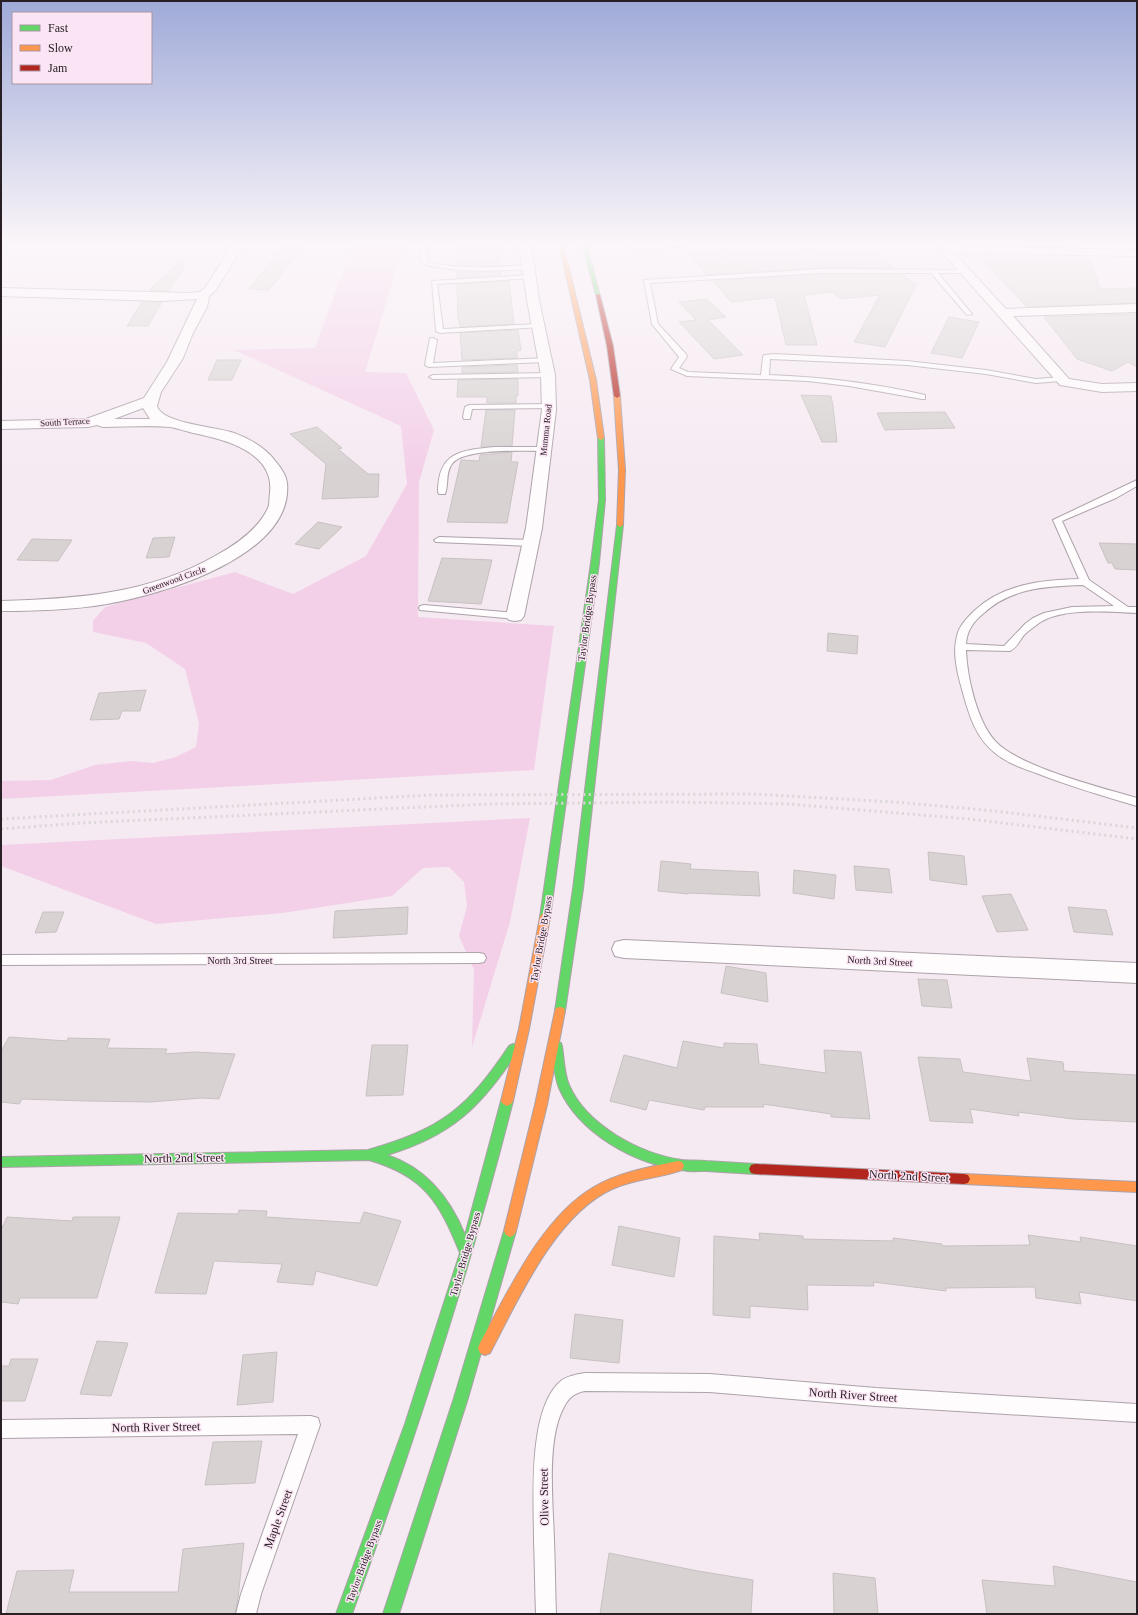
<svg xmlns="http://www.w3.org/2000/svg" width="1138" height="1615" viewBox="0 0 1138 1615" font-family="'Times New Roman',serif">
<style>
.green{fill:#f3d0e8}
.building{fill:#d8d3d2;stroke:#c7c2c1}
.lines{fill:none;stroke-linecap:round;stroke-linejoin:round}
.lane-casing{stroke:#aca2a9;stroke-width:2}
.street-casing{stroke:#aca2a9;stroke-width:2}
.fast-casing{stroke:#aca2a9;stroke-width:2}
.slow-casing{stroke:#aca2a9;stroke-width:2}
.jam-casing{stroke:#aca2a9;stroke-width:2}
.lane{fill:#fefcfd;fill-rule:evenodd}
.street{fill:#fefcfd;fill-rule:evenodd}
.fast{fill:#63d668;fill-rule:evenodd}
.slow{fill:#ff974d;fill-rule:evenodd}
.jam{fill:#b3261e;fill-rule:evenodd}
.rail{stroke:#dad6d8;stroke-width:3;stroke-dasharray:2 3.5;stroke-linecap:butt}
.labels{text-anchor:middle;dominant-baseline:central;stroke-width:3;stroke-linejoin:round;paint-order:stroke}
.far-street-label{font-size:9px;fill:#282025;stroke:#fbe5f4}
.street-label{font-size:10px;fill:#282025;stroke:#fbe5f4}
.near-street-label{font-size:12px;fill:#282025;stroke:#fbe5f4}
</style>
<rect width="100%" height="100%" fill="#f6eaf2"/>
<path class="green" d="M353,244h51l-39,128 41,1 28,57 -15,52 -1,135 136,9 -20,144 -533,29v-18l50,-1 44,-15 36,-4 22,2 23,-6 20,-10 3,-24 -14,-54 -39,-26 -53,-11v-11l12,-14 130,-35 58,22 73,-38 41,-72 -6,-58 -167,-76 81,-2z
M530,818l-20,104 -38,125 2,-77 -15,-34 8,-30 -3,-24 -15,-15 -26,1 -31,28 -109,17 -127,11 -155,-58v-21z"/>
<path class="building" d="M458,244h41l1,21h-43z
M283,246h21l-35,44 -20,-1z
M818,248l4,5 53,-2 20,17h-75l-113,7 -19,-22 27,-2 4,5z
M982,259l109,2 9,28 37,-1v15l-110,4z
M182,260l4,3 -17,28 -20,-1z
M457,271l44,1v3l-44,3z
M820,274h83l13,11 -31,62 -31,-5 26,-47 -40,4 -8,-7 -28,3 13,50h-31l-11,-48 -44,5 -18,-21z
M509,281l5,43 -54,3 -1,-7h-1l-1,-36z
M707,299l19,18 -18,3 35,35 -29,4 -35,-37 17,-2 -17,-18z
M142,302h20l-14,24h-21z
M1137,314v53l-9,-5 -16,9 -35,-12 -33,-42z
M949,317l30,5 -17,36 -31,-5z
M518,330l3,20 -4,1v7l-55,2 -2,-27z
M217,360h24l-9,20h-24z
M517,365l1,7 -56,1v-6z
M518,379v17h-2v7h-29v-6h-30l1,-17z
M801,395l30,1 2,10 4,36h-15z
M486,410h29l-3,36 -31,1z
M945,412l10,16 -70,2 -8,-17z
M317,427l25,21 -4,1 30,25h11l-1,23 -56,2 4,-35 -36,-30z
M512,452l-1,10h7l-11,61 -60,-1 14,-62 18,1 1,-6z
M318,522l24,5 -23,22 -24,-5z
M175,537l-6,20 -23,1 7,-20z
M32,539l40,1 -14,21 -41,-1z
M1099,543l38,1v26l-22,-1 -3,-6h-4z
M442,558l50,2 -11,44 -53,-3z
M828,633l30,3 -1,18 -30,-3z
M146,690l-6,21h-18l-3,8 -29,1 9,-27z
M928,852l36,4 3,29 -37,-5z
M661,861l30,3 -1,5 68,3 2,24 -72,-3v1l-30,-3z
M854,866l35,3 3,24 -36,-3z
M794,870l42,5 -2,24 -41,-6z
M1011,894l17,36 -31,2 -15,-36z
M408,907l-1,27 -74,4 2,-27z
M1068,907l38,3 7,25 -39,-3z
M43,912h21l-8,20 -21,1z
M726,966l40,7 2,29 -47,-9z
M918,979l29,1 5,28 -30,-2z
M9,1037l58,4 1,-3 42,1 -3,9 60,1 -2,5 29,-2 41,2 -16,45 -17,-1 -52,4 -64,-1 -64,-2 -3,5 -18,-2v-51z
M683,1041l41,7v-5l33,1 2,20 67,9 -2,-23 37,2 9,67 -39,-2v-3l-68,-10 1,3h-59l-1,3 -55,-10 -3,10 -36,-9 14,-46 53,13z
M372,1045h36l-5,50 -37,1z
M918,1057l42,2 3,13 68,9 -4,-23 36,4 1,9 73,4v47l-64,-3 -55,-7 1,4 -49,-7 3,14 -43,-2z
M239,1210l28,1 -1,6 94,6 4,-11 37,9 -24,65 -61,-15 -3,14 -36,-3 5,-18 -68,-3 -8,33 -51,-1 23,-80 60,1z
M7,1217l65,4 1,-4h47l-23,81h-77l-2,6 -17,-2v-72z
M619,1226l61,12 -6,39 -62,-12z
M759,1233l44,3v3l90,2v-3l49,6v2l88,-1 -2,-10 53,7 -1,-5 57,9v55l-58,-9 2,12 -45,-6 -1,-11 -89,1v3l-73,-9 1,4 -67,-1 1,25 -58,-4v12l-37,-3 1,-79 46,4z
M575,1314l48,6 -4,43 -49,-5z
M97,1341l31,2 -17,53 -31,-2z
M277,1352l-4,50 -36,3 6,-50z
M11,1359h27l-13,42h-24v-35h8z
M262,1441l-7,42 -50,2 8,-43z
M244,1543l-6,55 -3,16h-229l11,-43 57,-1 -5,22h109l5,-43z
M609,1553l89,18 55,9 -2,34h-151z
M1053,1566l84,16v32h-150l-5,-34 73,6z
M833,1573l42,5 3,36h-44z"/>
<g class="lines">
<defs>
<path id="lane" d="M420,244h6l2,18c33,8 67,5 101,3l3,2 -3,2c-36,2 -71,4 -106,-5l-3,-8z
M663,244h26l-3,2 -55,4 -3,-2 3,-2z
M820,269l148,1v2l-2,1h-28l34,41 -5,1 -36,-42h-111l-170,10 8,41 28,30 1,3 -8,11 9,4 73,3 2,-18 1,-2 11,-1 132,7 79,9 50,9 25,-2 4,2 -4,2 -25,2 -50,-9 -79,-9 -137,-6 -1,16c52,2 105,8 156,20v4h-3l-73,-13 -41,-5 -121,-5 -16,-7 8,-12 -27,-33 -8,-44z
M531,275l3,2 -1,1 -96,6 6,45 96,-5 2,1v2l-101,6 -4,-2 -4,-50z
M430,338h3l4,2 -4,23 113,-5 4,2 -4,2 -117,5 -4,-2z
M548,373h3v4l-118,2 -4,-2 4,-2z
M549,404h3v4l-80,1 -2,10h-6l-1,-2 2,-10 4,-2z
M495,447h49l4,2 -4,2c-20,0 -81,-3 -92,13 -7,9 -3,21 -7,30h-6l-1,-2c0,-40 23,-42 57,-45z
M1137,480v6l-21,12 -54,23 27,59 39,27h9v6c-28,-1 -74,-6 -98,10 -5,4 -11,8 -15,12 -5,6 -7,13 -14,16l-44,-1c1,27 11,72 30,92 24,25 106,46 141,56v8c-34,-10 -68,-20 -101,-33 -14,-5 -29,-10 -41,-20 -19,-15 -26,-38 -32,-60 -5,-18 -11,-39 -6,-57 2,-10 10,-18 17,-25 29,-27 67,-31 105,-32l-26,-59zM1083,585l31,21 -42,1 -28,6 -11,5 -8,6 -21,22 -38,-2c1,-14 7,-22 18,-31 27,-25 63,-27 99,-28z
M439,537l92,3 5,3 -5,3 -95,-4 -2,-2z
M424,605l91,8 5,3 -5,3 -95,-9 -1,-2 1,-2z
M479,953l5,1 2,4 -2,4 -5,1 -478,2v-10z
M585,1373l124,1 167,14 261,16v18l-261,-16 -167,-14 -124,-1c-10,2 -16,6 -21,16 -18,32 -11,97 -10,133 1,25 1,49 2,74h-20c-1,-24 -1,-49 -2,-73 0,-40 -7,-134 28,-161 6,-4 16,-6 23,-7z
M311,1416l7,2 2,7 -59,169 -5,20h-20l5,-20 57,-160 -297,4v-18z"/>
<path id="street" d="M233,244h11l-28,46 -7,6 -2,11 -14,26 -10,25 -22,34 -4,14c5,18 61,21 77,27 16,6 32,15 42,29 5,6 10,13 11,21 7,73 -126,112 -180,121 -35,6 -71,7 -106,7v-10c74,-2 148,-7 214,-45 20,-11 43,-26 53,-48 2,-4 1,-10 2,-15 5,-41 -46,-54 -77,-60 -8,-2 -16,-5 -23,-6 -22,-2 -45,0 -67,0l-6,-2 -9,2 -87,2v-8l85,-2 58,-21 23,-36 30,-63 -35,2 -161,-5v-8l187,5 12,-1 5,-4zM143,408l7,11h-36z
M519,244h12l8,56 16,75 1,35 -14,118 -18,88 -3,4 -6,1 -6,-1 -3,-4 20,-88 16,-118 -1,-35 -14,-75z
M938,244h10l1,2 188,4v6l-183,-3 52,56 131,-5v8l-124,4 56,63 33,5 35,-1v8l-35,1 -42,-7 -119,-134z
M624,940l513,23v20l-513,-25 -9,-2 -3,-7 3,-7z"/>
<path id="fast" d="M582,244h4l14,52 -4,-1z
M601,436l3,2 1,62 -6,63 -49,354 -2,3h-6l-2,-3 51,-354 8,-63 -1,-62z
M620,523l3,2 -40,364 -18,122 -1,3 -4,1 -4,-1 -1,-3 18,-122 44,-364z
M557,1042l4,1 1,3c2,13 2,27 7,39 17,40 71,69 113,75 8,1 16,0 24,1 17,1 33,2 49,3l4,1 2,4 -2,4 -4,1c-16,-1 -33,-2 -49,-3 -8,0 -16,1 -24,-1 -48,-6 -103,-37 -123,-82 -5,-13 -6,-28 -7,-42l1,-3z
M513,1044l4,2 1,3 -1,3c-36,55 -66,84 -130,103 39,13 63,43 78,80l36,-134 2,-3 4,-2 4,2 2,3c-44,174 -100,344 -161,513h-16l69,-190 55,-171c-21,-52 -36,-77 -91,-93l-368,7v-10l367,-7c73,-21 99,-41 141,-104z
M510,1225l4,2 2,4 -48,167 -69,216h-16l71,-216 50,-167 2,-4z"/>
<path id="slow" d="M559,244h4l33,136 8,58 -3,2 -3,-2 -8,-58z
M617,394l3,2 5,74 -2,55 -3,2 -3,-2 2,-55 -5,-74z
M545,913l3,1 2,3 -21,112 -16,72 -2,3 -4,2 -4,-2 -2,-3 18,-72 21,-112 2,-3z
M560,1007l4,1 1,3 -18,94 -31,126 -2,4 -4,2 -4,-2 -2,-4 31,-126 20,-94 1,-3z
M678,1161l4,1 2,4 -2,4c-23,8 -48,9 -70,19 -57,26 -94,111 -122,164l-5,2 -5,-2 -2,-5 2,-5c28,-51 62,-126 114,-156 25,-15 56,-20 84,-26z
M964,1174l173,8v10l-173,-8 -4,-1 -2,-4 2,-4z"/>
<path id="jam" d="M598,294l2,1 13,51 7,50 -3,2 -3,-2 -7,-50 -11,-51z
M755,1164l209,10 4,1 2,4 -2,4 -4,1 -209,-10 -4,-1 -2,-4 2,-4z"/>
</defs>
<use href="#lane" class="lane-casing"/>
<use href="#street" class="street-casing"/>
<use href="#fast" class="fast-casing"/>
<use href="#slow" class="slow-casing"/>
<use href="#jam" class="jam-casing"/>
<use href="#lane" class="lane"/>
<use href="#street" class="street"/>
<use href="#fast" class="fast"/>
<use href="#slow" class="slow"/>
<use href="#jam" class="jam"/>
<path class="rail" d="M1,819l430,-24 322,-1 142,8 100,9 142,17
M1,829l80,-6 408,-19 181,-2 119,2 180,15 168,20"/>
</g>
<linearGradient id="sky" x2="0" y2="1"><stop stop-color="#9faad8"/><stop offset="0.52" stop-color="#fbf6f9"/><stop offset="1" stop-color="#fbf6f9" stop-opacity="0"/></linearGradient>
<rect width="1138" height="470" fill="url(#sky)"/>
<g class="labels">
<g class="far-street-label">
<text transform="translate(65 422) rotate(-3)">South Terrace</text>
<text transform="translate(546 430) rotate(-84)">Mumma Road</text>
<text transform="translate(174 580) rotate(-20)">Greenwood Circle</text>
</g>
<g class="street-label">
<text transform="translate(587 618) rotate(-82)">Taylor Bridge Bypass</text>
<text transform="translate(541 939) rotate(-80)">Taylor Bridge Bypass</text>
<text x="240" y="960">North 3rd Street</text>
<text transform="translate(880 961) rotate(3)">North 3rd Street</text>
<text transform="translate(465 1254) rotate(-74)">Taylor Bridge Bypass</text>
<text transform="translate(364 1561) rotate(-70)">Taylor Bridge Bypass</text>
</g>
<g class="near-street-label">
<text transform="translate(184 1158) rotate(-1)">North 2nd Street</text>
<text transform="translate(909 1176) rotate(3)">North 2nd Street</text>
<text transform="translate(853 1395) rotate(4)">North River Street</text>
<text transform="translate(156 1427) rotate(-1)">North River Street</text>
<text transform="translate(544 1497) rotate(-91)">Olive Street</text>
<text transform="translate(278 1519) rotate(-70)">Maple Street</text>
</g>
</g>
<rect width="1138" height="1615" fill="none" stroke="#282025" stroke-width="4"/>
<rect x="12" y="12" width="140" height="72" fill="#fbe5f4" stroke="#a796a1"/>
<rect x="20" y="25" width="20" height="6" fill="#63d668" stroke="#a796a1"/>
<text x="48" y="32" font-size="12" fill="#282025">Fast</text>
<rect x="20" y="45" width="20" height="6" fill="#ff974d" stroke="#a796a1"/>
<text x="48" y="52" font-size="12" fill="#282025">Slow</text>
<rect x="20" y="65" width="20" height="6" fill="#b3261e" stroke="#a796a1"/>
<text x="48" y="72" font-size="12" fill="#282025">Jam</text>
</svg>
